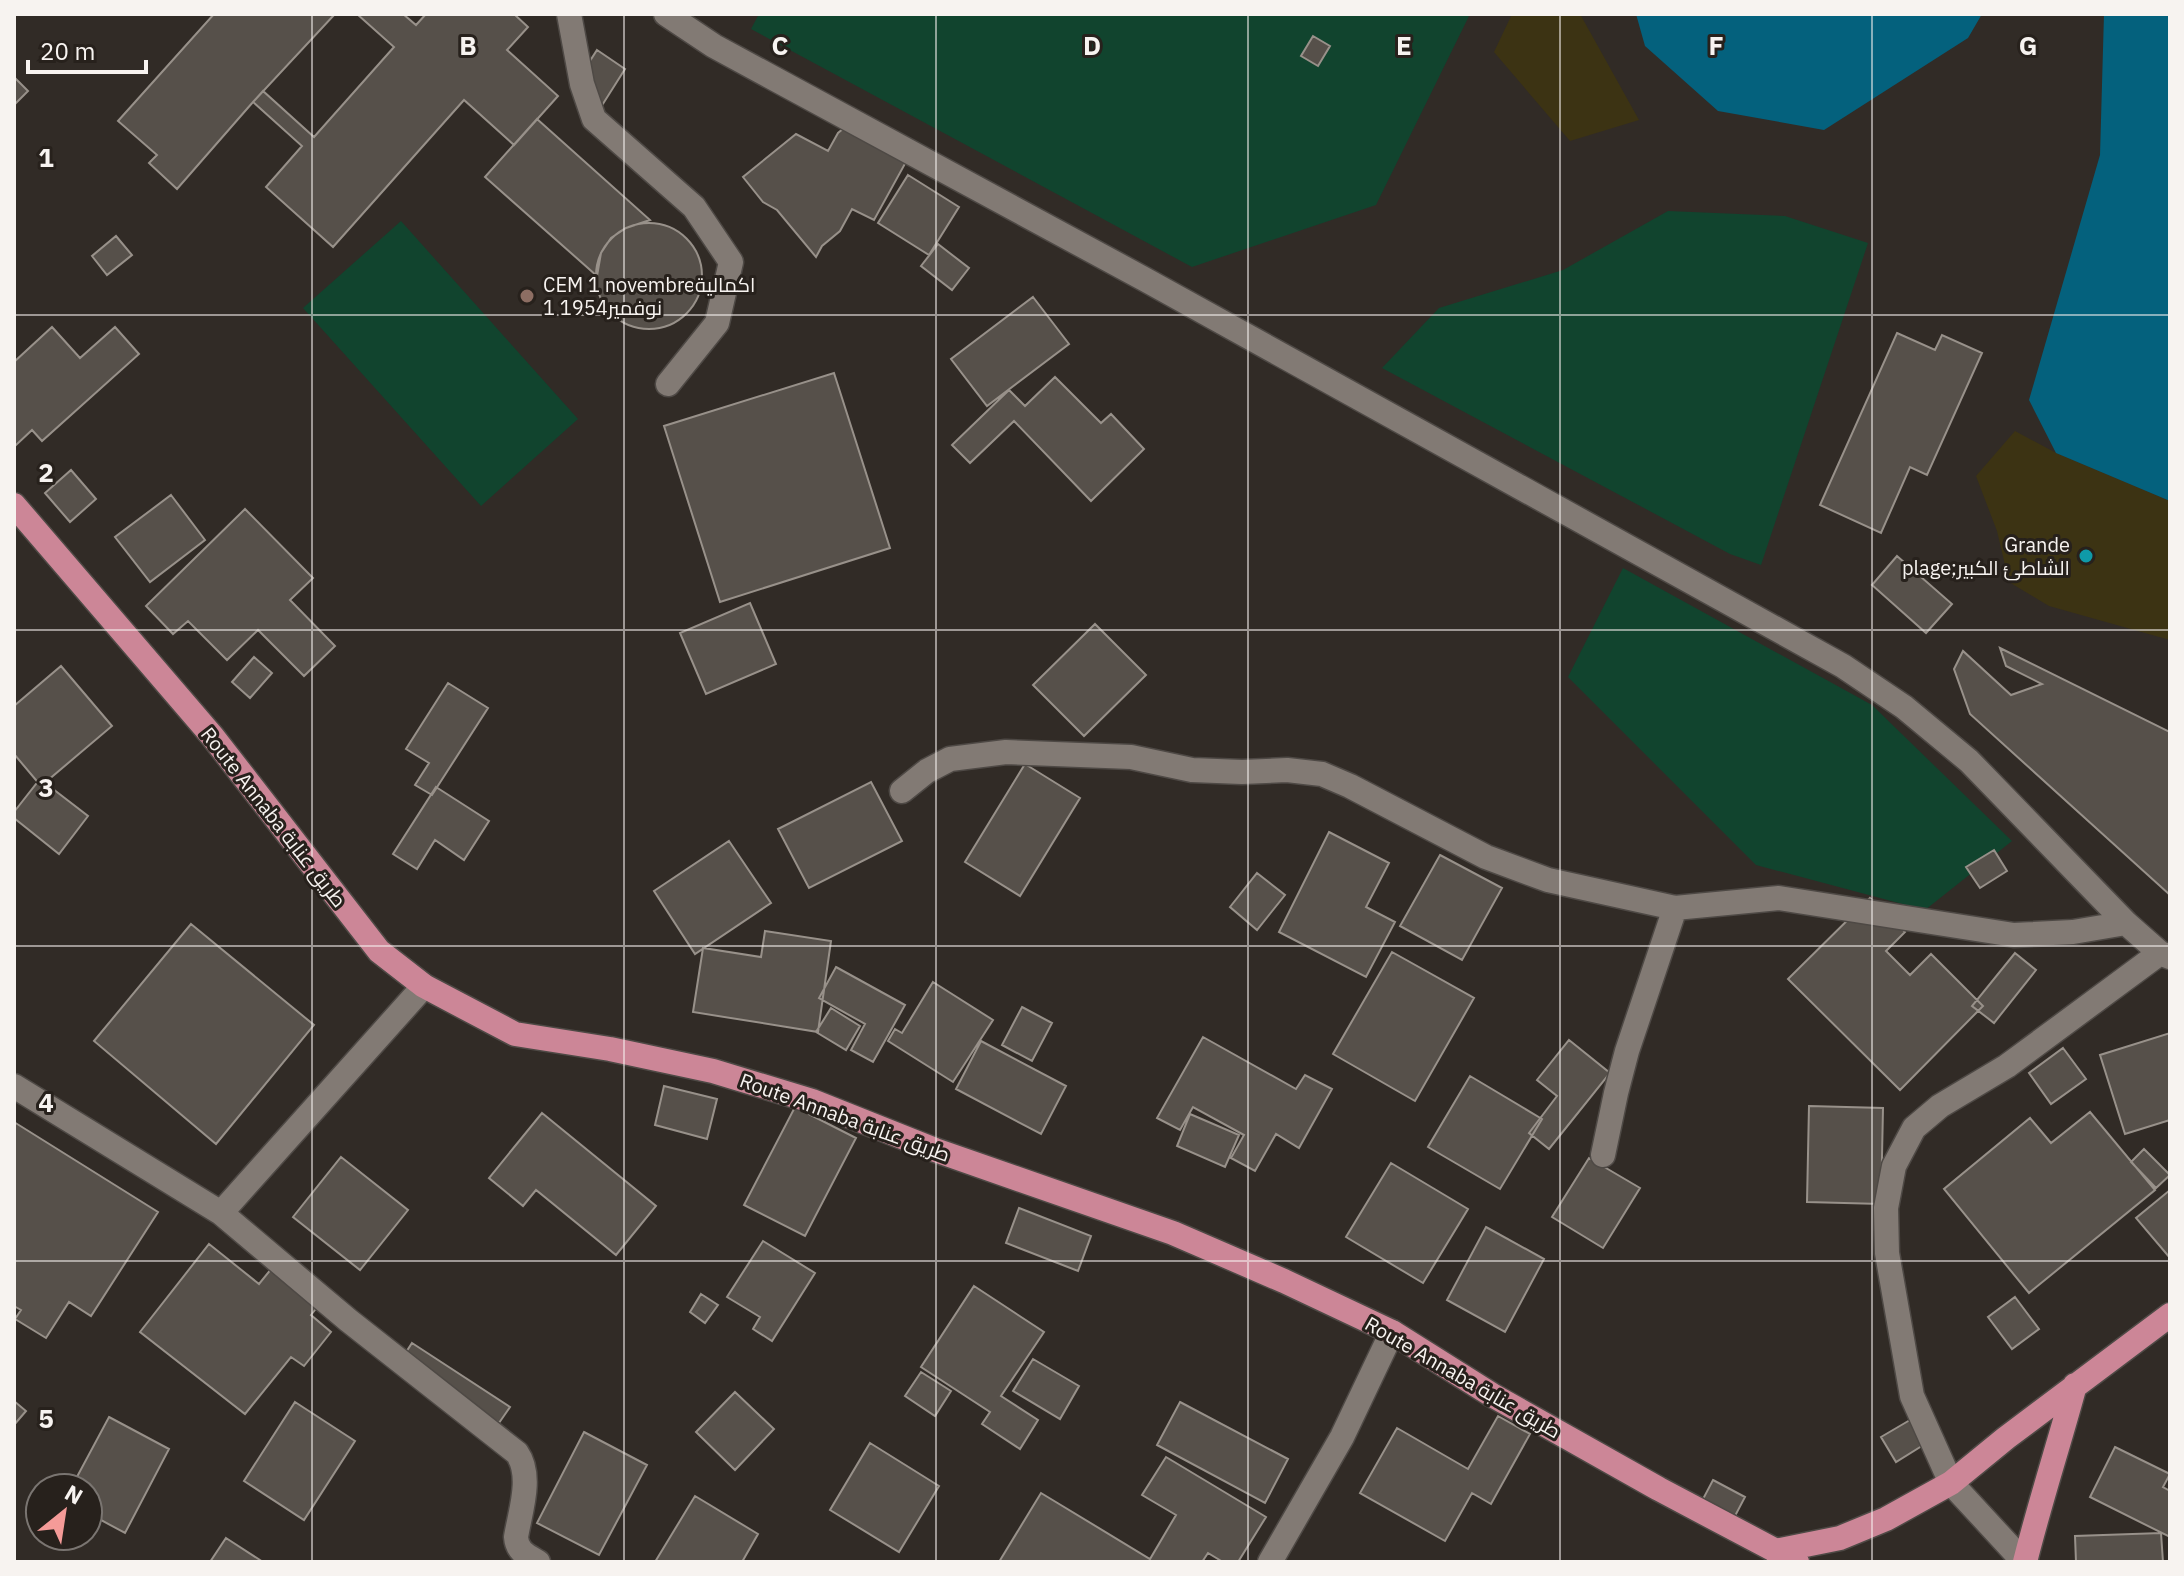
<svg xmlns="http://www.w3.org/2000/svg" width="2184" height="1576" viewBox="0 0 2184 1576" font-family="'IBM Plex Sans',Cairo,sans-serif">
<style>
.green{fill:#11442e}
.sand{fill:#3c3313}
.water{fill:#04617d}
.building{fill:#56504a;stroke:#98918a;stroke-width:2}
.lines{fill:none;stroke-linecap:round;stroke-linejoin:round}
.minor-casing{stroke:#4e4945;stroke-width:27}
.major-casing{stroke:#4e4945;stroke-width:27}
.minor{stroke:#827a74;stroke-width:24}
.major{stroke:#cc8697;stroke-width:24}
.grid{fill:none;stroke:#f7f3f0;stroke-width:2;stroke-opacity:0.55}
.education-dot{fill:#8d6e63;stroke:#27211c;stroke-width:3}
.culture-dot{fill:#0f9aa8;stroke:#27211c;stroke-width:3}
.labels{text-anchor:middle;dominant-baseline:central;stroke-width:6;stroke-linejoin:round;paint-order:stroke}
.poi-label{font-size:20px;fill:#f7f3f0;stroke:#27211c;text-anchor:start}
.street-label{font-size:20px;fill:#f7f3f0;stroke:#27211c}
.grid-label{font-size:26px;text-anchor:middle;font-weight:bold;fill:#f7f3f0;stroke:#27211c;stroke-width:6;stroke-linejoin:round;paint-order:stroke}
</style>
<rect width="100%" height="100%" fill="#312b26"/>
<path class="green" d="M759,14h711l-94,191 -184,62 -441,-238z
M1668,211l117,5 83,27 -107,322 -31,-11 -348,-186 57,-60 124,-38z
M401,221l177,198 -97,87 -178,-198z
M1623,568l249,137 140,136 -87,69 -169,-45 -188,-188z"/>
<path class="sand" d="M1512,14h68l59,106 -69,21 -76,-89z
M2015,431l41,22 114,48v139l-121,-34 -40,-24 -12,-51 -21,-55z"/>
<path class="water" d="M1636,14h346l-14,24 -144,92 -106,-19 -73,-65z
M2104,14h66v487l-114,-48 -27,-53 71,-245z"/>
<path class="building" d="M214,14h121l-82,88 -76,87 -28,-26 8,-8 -39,-34z
M357,14h46l13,11 10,-11h88l14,13 -21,23 51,46 -44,49 -50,-45 -131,147 -67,-60 36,-41 -49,-44 10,-11 51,46 80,-90z
M1313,36l17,10 -12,20 -17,-10z
M597,50l28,19 -24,38 -29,-18z
M14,77l14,14 -14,14z
M537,119l113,101 -24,8 -15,10 -10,15 -4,23 -112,-99z
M855,119l57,32 -38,69 -22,-11 -12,22 -18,15 -6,11 -39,-47 -14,-8 -20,-25 53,-43 32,17 10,-18z
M908,175l51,32 -30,48 -51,-32z
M596 276a53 53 0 1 1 106 0a53 53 0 1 1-106 0Z
M116,236l16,19 -25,20 -15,-19z
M938,244l31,24 -17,22 -31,-24z
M1033,297l36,47 -82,62 -36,-47z
M52,327l28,31 35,-31 24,27 -97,87 -10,-11 -17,16 -1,-84z
M1897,333l38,17 7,-15 40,18 -55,122 -17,-8 -29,66 -61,-28z
M834,373l56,175 -170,54 -56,-176z
M1055,377l46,46 10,-9 33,35 -53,52 -77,-80 -44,42 -18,-18 57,-55 16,16z
M71,470l25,29 -26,23 -25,-29z
M171,495l34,45 -55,42 -35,-45z
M245,509l68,69 -23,22 45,46 -31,30 -46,-46 -31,30 -39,-39 -15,13 -27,-28z
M1897,556l55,48 -26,29 -54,-48z
M750,603l26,61 -70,30 -26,-61z
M1095,624l51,51 -62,61 -51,-51z
M2000,648l170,84v163l-200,-181 -16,-45 9,-18 48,44 31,-11 -36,-18z
M254,657l18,16 -22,25 -18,-16z
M61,666l51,60 -71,60 -27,-32v-48z
M448,683l40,25 -56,87 -17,-10 14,-22 -23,-14z
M1025,764l55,34 -60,98 -55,-34z
M40,779l48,37 -29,38 -45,-36v-6z
M871,782l31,59 -93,47 -31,-59z
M436,787l53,34 -25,39 -29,-20 -18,29 -24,-15z
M1329,832l60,31 -23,44 29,15 -29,55 -87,-45z
M729,841l42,62 -76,51 -41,-63z
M1994,850l13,21 -27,17 -14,-21z
M1440,855l62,33 -40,72 -62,-34z
M1257,873l28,22 -28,35 -27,-23z
M1870,898l35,34 -19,19 24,24 21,-21 52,52 -83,84 -112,-111z
M191,924l123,101 -98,119 -122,-103z
M765,931l66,10 -13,91 -125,-20 10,-64 58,9z
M1392,952l82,46 -59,103 -82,-47z
M2015,953l21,17 -42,53 -22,-17z
M836,967l69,38 -32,57 -22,-12 14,-26 -46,-26z
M933,982l60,38 -40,62 -65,-41 7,-12 7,4z
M1022,1007l30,16 -20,38 -30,-16z
M831,1008l29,18 -14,24 -30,-18z
M2170,1033v87l-45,14 -25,-79z
M1203,1037l93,52 9,-14 27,14 -33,59 -23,-14 -21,37 -24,-13 13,-23 -51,-28 -13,23 -23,-12z
M1569,1040l41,33 -61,76 -20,-16 28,-37 -20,-16z
M981,1041l85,45 -25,48 -85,-45z
M2063,1048l23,31 -35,25 -22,-31z
M1470,1076l72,43 -42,70 -72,-42z
M664,1086l53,13 -10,40 -52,-14z
M1809,1106l74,2 -2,96 -74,-2z
M795,1107l61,31 -51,98 -61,-31z
M2090,1112l65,78 -126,103 -85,-104 86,-71 21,25z
M542,1113l114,93 -40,49 -80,-65 -13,16 -34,-28z
M1190,1114l49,21 -14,32 -48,-21z
M14,1122l144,90 -67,104 -22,-14 -23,36 -31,-19 6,-9 -7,-4z
M2144,1149l26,26 -14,13 -25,-26z
M341,1157l67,53 -48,60 -67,-53z
M1589,1158l51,30 -37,60 -51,-31z
M1391,1163l77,46 -45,74 -77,-46z
M2170,1190v68l-34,-40z
M1019,1208l72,28 -13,35 -72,-28z
M1486,1227l58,32 -39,73 -58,-32z
M763,1241l52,32 -43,68 -19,-12 7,-12 -33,-20z
M209,1244l50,40 17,-21 47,37 -12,15 20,17 -27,34 -13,-9 -46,57 -105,-82z
M974,1286l70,46 -43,64 37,24 -18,29 -38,-25 8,-12 -69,-45z
M701,1294l17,11 -13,18 -15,-11z
M2015,1297l24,32 -27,20 -24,-32z
M412,1343l98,64 -11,16 -98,-63z
M1033,1359l46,27 -19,33 -47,-28z
M921,1372l30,19 -16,25 -30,-20z
M735,1392l39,37 -39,41 -39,-38z
M14,1401l12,10 -12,14z
M295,1402l60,39 -51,79 -60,-39z
M1180,1402l108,57 -23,44 -108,-58z
M1498,1416l32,18 -39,70 -19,-11 -27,48 -85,-48 37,-65 71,41z
M109,1417l60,32 -44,84 -37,-20v-25h-17z
M1910,1420l15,24 -29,18 -15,-25z
M584,1432l63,33 -48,90 -62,-32z
M870,1443l69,43 -40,66 -69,-42z
M2115,1447l55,27 -7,13 7,4v46l-80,-40z
M1166,1457l100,60 -28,45h-15l-15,-9 -6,9h-203l42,-69 109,66 26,-44 -34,-20z
M1713,1480l32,17 -10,19 -32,-17z
M695,1496l63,38 -16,28h-87z
M2161,1533l2,29h-87l-1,-26z
M226,1538l37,24h-53z"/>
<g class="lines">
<defs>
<path id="minor" d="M569,14l13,70 12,35 100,88 37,55 -14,61 -49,61
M666,14l48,32 432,234 697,386 61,41 65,54 157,162 34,30 10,4
M902,791l25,-20 23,-12 56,-7 125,5 61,13 50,2 45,-2 35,4 28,12 136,71 62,23 127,28 104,-10 235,37 59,-3 53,-9
M14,1086l207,127 203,-227
M1603,1155l13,-62 11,-42 48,-143
M221,1213l127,107 169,133c16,23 3,59 -1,84 1,14 10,18 22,25
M1270,1562l72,-125 50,-105
M2024,1562l-73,-79 -39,-87 -25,-143 -1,-45 8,-42 20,-38 26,-22 67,-40 153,-113"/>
<path id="major" d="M14,505l199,232 166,214 45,35 91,48 95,15 103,22 99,30 123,49 238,83 111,48 108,51 100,63 167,94 138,73
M1775,1551l65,-13 46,-19 65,-36 55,-45 164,-123
M2025,1562c15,-60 34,-118 50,-177"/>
</defs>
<use href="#minor" class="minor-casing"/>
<use href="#major" class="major-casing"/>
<use href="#minor" class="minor"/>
<use href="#major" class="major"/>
</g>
<path class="grid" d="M312,14v1548M624,14v1548M936,14v1548M1248,14v1548M1560,14v1548M1872,14v1548M14,315h2156M14,630h2156M14,946h2156M14,1261h2156"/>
<circle class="education-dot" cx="527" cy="296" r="8"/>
<circle class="culture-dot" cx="2086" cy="556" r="8"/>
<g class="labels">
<g class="poi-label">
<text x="543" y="284">CEM 1 novembreاكمالية<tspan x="543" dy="23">1 نوفمير1954</tspan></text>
<text x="2070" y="544" text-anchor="end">Grande<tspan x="2070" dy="23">plage;الشاطئ الكبير</tspan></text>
</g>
<g class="street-label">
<text transform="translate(274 817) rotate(52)">Route Annaba طريق عنابة</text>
<text transform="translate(845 1117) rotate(20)">Route Annaba طريق عنابة</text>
<text transform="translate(1463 1377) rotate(30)">Route Annaba طريق عنابة</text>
</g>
</g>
<g class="grid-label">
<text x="468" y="55">B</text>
<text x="780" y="55">C</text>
<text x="1092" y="55">D</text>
<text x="1404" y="55">E</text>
<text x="1716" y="55">F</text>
<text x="2028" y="55">G</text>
<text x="46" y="167">1</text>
<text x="46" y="482">2</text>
<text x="46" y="797">3</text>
<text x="46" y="1112">4</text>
<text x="46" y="1428">5</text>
</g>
<rect width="2184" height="1576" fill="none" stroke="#f7f3f0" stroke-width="32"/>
<g transform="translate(64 1512) rotate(30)"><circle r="38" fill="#27211c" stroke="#7a7571" stroke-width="2"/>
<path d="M0-6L14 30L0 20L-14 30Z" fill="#f59b98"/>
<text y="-12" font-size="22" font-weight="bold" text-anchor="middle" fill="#f7f3f0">N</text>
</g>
<path d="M28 60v12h118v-12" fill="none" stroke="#f7f3f0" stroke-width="4"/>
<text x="40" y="60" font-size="24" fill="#f7f3f0" stroke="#27211c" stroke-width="6" paint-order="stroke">20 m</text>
</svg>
